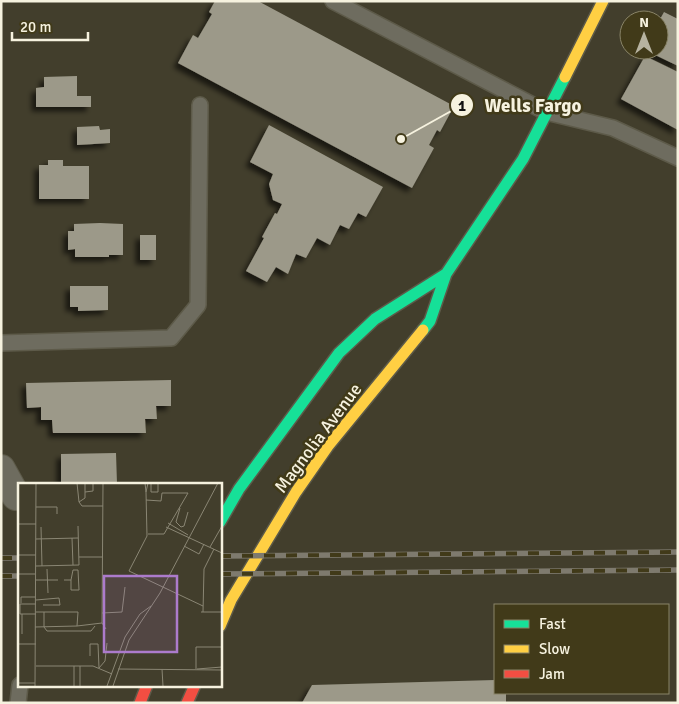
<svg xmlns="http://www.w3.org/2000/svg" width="679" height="704" viewBox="0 0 679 704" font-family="Signika,sans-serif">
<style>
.building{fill:#9c9989;filter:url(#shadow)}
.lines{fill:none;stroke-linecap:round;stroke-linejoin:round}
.lane-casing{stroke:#5d5a49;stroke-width:18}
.street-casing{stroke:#5d5a49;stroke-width:30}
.fast-casing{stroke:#5d5a49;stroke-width:14}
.slow-casing{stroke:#5d5a49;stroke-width:14}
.jam-casing{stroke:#5d5a49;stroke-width:14}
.lane{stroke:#6e6c5f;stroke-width:15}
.street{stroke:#6e6c5f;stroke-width:28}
.fast{stroke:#16e098;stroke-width:11}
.slow{stroke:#ffcf43;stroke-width:11}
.jam{stroke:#f24e42;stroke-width:11}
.rail-casing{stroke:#7e7a6e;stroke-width:5.5}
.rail{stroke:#413a19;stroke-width:4;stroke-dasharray:11;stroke-linecap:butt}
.labels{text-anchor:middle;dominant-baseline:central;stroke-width:5;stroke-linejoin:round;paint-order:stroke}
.street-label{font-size:18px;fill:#f6f2df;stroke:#413a19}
.inset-road{fill:none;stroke:#8a8674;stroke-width:1}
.view{fill:#ac7bcc;fill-opacity:0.15;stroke:#ac7bcc;stroke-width:2.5}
.inset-edge{fill:none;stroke:#f6f2df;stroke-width:2.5}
.leader{fill:none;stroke:#f6f2df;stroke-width:2}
.callout-dot{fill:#f6f2df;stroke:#413a19;stroke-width:2}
.mark-label{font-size:15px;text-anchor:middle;font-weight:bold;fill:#111}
.callout-label{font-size:19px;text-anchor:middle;font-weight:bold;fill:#f6f2df;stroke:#413a19;stroke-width:5;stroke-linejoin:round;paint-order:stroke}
</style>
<defs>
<filter id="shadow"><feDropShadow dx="-4.5" dy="4.5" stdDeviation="2.5" flood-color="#0009"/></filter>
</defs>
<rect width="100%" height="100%" fill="#423e2c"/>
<path class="building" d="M215,1h43l196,105 -14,26 -3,-2 -8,15 5,3 -22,40 -234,-125 15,-28 5,3 14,-24 -3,-2z
M664,12l14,7v47l-33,-16h14v-29z
M645,56l33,16v58l-57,-31z
M77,76v20h14v11h-55v-19l8,-1v-10z
M269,125l114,62 -17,30 -8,-4 -9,16 -9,-4 -10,20 -13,-7 -11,20 -10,-4 -8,20 -12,-7 -9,15 -21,-11 18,-33 -2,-1 13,-24 2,1 5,-10 -9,-4 -4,-16 4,-10 -23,-12z
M99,126l1,4 10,-1v14l-33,2v-18z
M48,160h15v6h26v33h-50v-34h9z
M100,223l23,1v31h-14v2h-34v-8l-7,1v-19h6v-7z
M140,235h16v25h-16z
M70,286h38v24l-30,1v-4h-8z
M171,380v26h-15l1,13h-12l1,14h-93l-1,-13h-11v-13l-14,1 -1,-25z
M116,453l1,31h-56v-30z
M495,680v13h11v10h-204l10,-18z"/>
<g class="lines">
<defs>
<path id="lane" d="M333,1l213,111 67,16 65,30
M1,343l170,-5 27,-33 2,-200
M18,703l2,-18"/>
<path id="street" d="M1,469l15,27"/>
<path id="fast" d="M423,330l7,-9 16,-47 77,-115 42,-82
M220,522l19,-33 100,-136 36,-34 71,-45"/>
<path id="slow" d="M565,77l38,-76
M220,626l11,-26 65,-108 32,-46 95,-116"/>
<path id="jam" d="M140,703l7,-18
M187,703l8,-18"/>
</defs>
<use href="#lane" class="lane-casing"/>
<use href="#street" class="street-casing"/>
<use href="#fast" class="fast-casing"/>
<use href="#slow" class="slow-casing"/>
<use href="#jam" class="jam-casing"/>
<use href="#lane" class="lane"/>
<use href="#street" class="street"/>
<use href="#fast" class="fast"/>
<use href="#slow" class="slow"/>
<use href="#jam" class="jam"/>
<defs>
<path id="rail" d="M220,556l458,-4
M1,558h18
M220,574l458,-4
M1,576h18"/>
</defs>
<use href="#rail" class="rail-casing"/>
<use href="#rail" class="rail"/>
</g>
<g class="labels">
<g class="street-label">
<text transform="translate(318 438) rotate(-53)">Magnolia Avenue</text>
</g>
</g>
<g transform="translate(18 483)">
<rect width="204" height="204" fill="#423e2c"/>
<path class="inset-road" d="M59,0l2,19M67,0v15l-6,4 3,4h21M85,0l-1,140 4,6M127,0l1,9 2,-9M133,0v9h7v-9M67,9l8,-1v-8M128,9l1,44 -18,35 74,35M128,17l15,1 1,-8h26M18,24h21v7M162,25l-4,14 5,5 3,-1 4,-14M150,40l20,12M0,41h18M23,44l1,39M148,44l56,26M130,51h16l24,-41M54,55l1,27M18,56l42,-1M166,63l15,8 5,-10M192,64l12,-21M0,72h18M61,74h24M18,83l43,-1 -1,-39M29,86l1,24M0,91h17M17,97h23M46,97h7l2,-10h5l1,20h-8v-10M18,117l23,-2 1,7h-17M3,120v-6h14M18,129h42l-1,14 25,-3M26,129v15l3,4h44l4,-5M183,129h21M185,129l1,-43 10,-20M84,130l20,-1 3,-25M2,131v-10h16M2,131h16M4,131v20M17,144l42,-1M0,161h18M72,173v-12h8l1,24M18,183h57l19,8M56,183v20M62,183v20M81,185l6,-7 2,-18M100,186l104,1M144,186l1,17M178,186v-22h26M179,186l25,-2M0,200h17M17,203l1,-203M89,203l18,-49 15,-23 11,-8M95,203l16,-46 31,-47 58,-110"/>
<path class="view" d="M86,93h73v76h-73z"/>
<rect width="204" height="204" class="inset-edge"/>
</g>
<path class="leader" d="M401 139L462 105"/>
<g class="callout-dot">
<circle cx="401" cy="139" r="5"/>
<circle cx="462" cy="105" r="12"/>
</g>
<g class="mark-label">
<text x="462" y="111">1</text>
</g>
<g class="callout-label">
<text x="533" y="112">Wells Fargo</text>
</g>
<rect width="679" height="704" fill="none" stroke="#f6f2df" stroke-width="5"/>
<rect x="494" y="604" width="175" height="90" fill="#413a19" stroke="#898468"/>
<rect x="504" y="620" width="25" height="8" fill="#16e098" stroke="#898468"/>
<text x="539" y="629" font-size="15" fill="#f6f2df">Fast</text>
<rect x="504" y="645" width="25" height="8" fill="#ffcf43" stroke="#898468"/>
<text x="539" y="654" font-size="15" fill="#f6f2df">Slow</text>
<rect x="504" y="670" width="25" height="8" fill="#f24e42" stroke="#898468"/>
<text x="539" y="679" font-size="15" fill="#f6f2df">Jam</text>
<g transform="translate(644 35)"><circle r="24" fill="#413a19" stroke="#898468"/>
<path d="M0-4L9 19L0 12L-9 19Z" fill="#b7b3a0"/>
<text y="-8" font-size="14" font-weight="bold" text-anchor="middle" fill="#f6f2df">N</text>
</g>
<path d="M12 32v8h76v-8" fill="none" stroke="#f6f2df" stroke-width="2.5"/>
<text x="20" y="32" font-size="15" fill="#f6f2df" stroke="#413a19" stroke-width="4" paint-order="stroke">20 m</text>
</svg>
